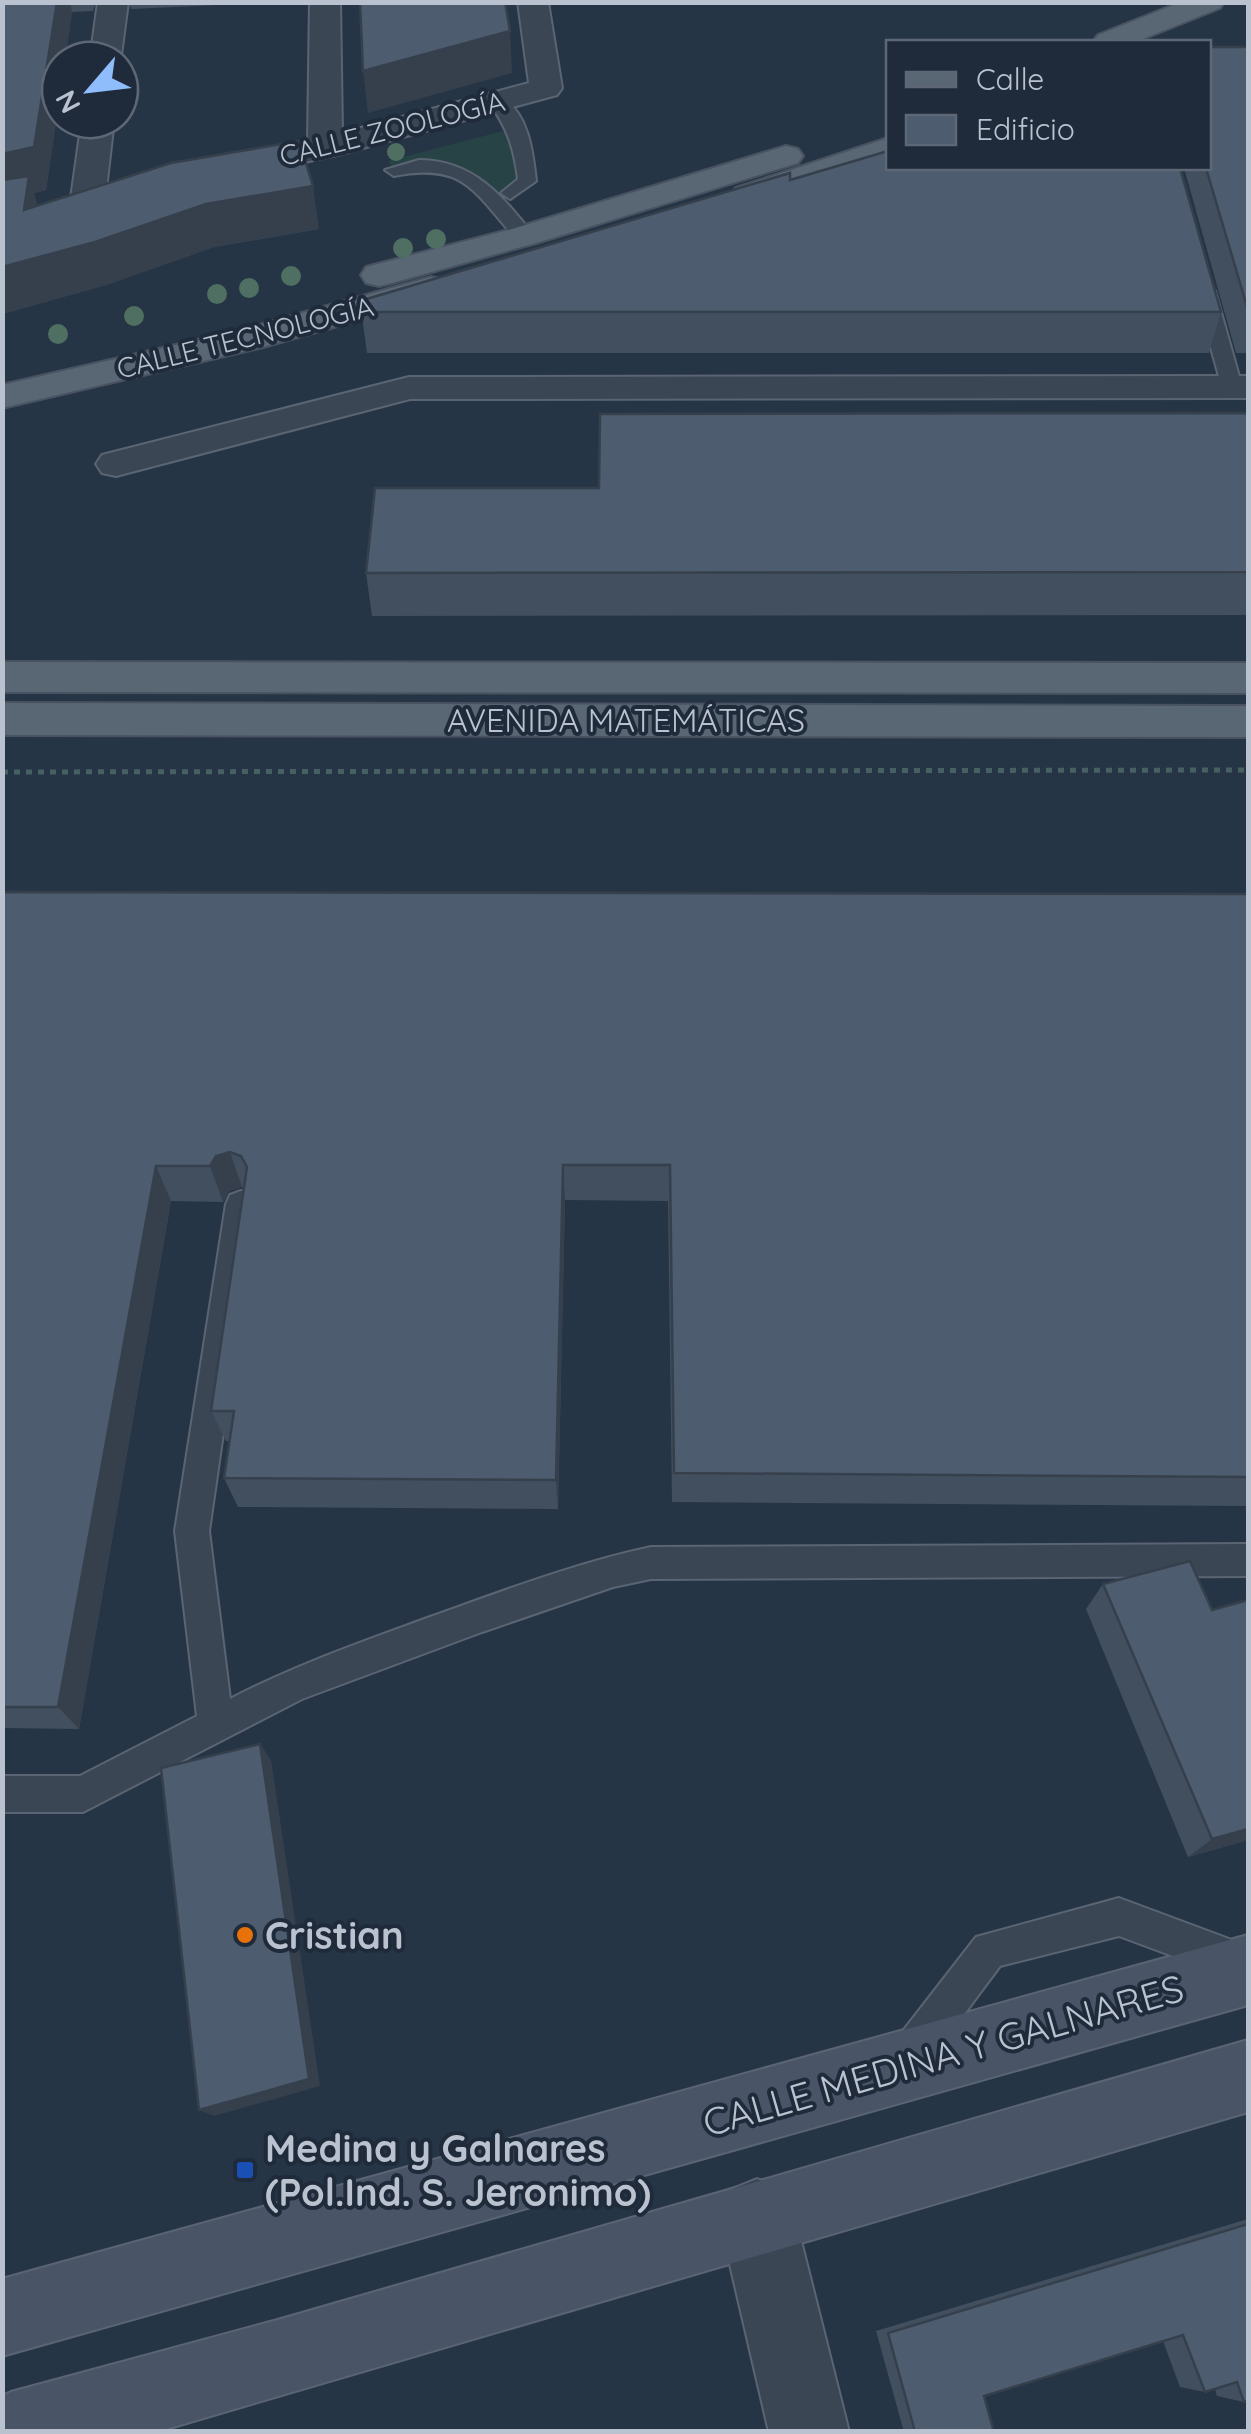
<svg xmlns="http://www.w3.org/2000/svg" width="1251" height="2434" viewBox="0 0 1251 2434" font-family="Quicksand,sans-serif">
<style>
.green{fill:#284346}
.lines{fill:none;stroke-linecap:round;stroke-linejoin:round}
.lane-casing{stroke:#5a6472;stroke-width:4}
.street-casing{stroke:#5a6472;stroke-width:4}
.secondary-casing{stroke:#5a6472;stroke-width:4}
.primary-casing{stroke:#485261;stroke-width:4}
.path{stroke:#476062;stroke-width:5;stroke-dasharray:6 6;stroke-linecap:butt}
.lane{fill:#3b4654;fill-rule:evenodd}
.street{fill:#3b4654;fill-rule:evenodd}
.secondary{fill:#495567;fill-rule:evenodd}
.primary{fill:#596674;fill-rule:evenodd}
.tree{fill:#4e6f61}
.wall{fill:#424f5f}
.shaded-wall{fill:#36404d}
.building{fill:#4d5c6e;stroke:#36404d;stroke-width:2.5}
.food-dot{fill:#e8710a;stroke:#1f2b3a;stroke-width:4}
.transit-dot{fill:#1a4fb4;stroke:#1f2b3a;stroke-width:4}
.labels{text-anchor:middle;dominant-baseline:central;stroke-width:8;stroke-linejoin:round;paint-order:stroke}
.far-street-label{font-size:28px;fill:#b9c2ce;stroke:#1f2b3a}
.street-label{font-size:32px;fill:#b9c2ce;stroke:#1f2b3a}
.near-poi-label{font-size:38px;font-weight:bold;fill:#b9c2ce;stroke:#1f2b3a;text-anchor:start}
.near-street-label{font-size:38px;fill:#b9c2ce;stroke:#1f2b3a}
</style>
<rect width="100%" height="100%" fill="#263545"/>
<path class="green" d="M519,127l8,54 -10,10 -28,9 -26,-28 -69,-2 -6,-9z"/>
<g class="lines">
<defs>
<path id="lane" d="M497,96c31,12 36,56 39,85l-26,18 -9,-6 17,-14c-4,-32 -11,-52 -30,-78z
M419,160c54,0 84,36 115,76l-10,6 -7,-2c-43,-48 -52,-78 -123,-64l-9,-6z
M1205,285l10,6 27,96 -3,4 -7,2 -10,-6 -27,-96z
M241,1191l11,4 4,9 -47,327 21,168c65,-34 132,-57 200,-82 73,-26 146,-54 221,-70l597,-3v32l-597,3 -38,8 -131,45 -180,67 -219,113h-81v-36h78l117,-60 -22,-185 51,-327 4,-9z
M1119,1898l129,48v38l-129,-48 -119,30 -76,102 -14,6 -14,-6 -6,-14 6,-14 80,-103z"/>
<path id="street" d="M98,2h30l-8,61 -30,-3z
M310,2h30l2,131 187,-50 -11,-81h30l14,86 -5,7 -220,60 -107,23 -12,-3 -5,-7 5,-7 90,-20z
M82,120h32l-9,78 -5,7 -12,3 -12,-3 -5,-7z
M1248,376v22l-838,1 -294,77 -14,-3 -6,-9 6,-9 307,-78z
M757,2179l27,11 11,27 54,215h-80l-50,-215 11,-27z"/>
<path id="secondary" d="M1248,1935v70l-1246,351v-77z
M1248,2040v72l-1092,320h-154v-36l9,-4 270,-73z"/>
<path id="primary" d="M1181,2h43l-4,6 -85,34h-42l5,-7z
M888,138v21l-140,46 -12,-3 -5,-7 5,-7z
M786,146l12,3 5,7 -5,7 -262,80 -144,40 -13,3 -13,-3 -5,-8 5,-8 146,-38z
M431,277l13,3 5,8 -5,8 -181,51 -261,61v-23l239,-55z
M2,662l1246,1v30l-1246,-1z
M2,703l1246,3v31l-1246,-2z"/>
</defs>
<use href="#lane" class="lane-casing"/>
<use href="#street" class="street-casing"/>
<use href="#secondary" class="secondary-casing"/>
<use href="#primary" class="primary-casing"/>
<path class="path" d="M2,772l1246,-2"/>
<use href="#lane" class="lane"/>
<use href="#street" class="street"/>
<use href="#secondary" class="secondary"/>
<use href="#primary" class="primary"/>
</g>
<g class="tree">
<circle cx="396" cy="152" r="9"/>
<circle cx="436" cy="239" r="10"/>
<circle cx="403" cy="248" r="10"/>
<circle cx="291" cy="276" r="10"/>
<circle cx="249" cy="288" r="10"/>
<circle cx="217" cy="294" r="10"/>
<circle cx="134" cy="316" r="10"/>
<circle cx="58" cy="334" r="10"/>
</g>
<path class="wall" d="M2,2h94l-3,9 -21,1 -7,48h-5v34l-14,96 -12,3 3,12 282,24 -105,18 -108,38 -104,29z
M129,2h154l-152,7z
M1248,47v306h-12l-52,-185h24z
M790,180l431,132 -12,41h-842l-7,-52z
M1248,413v202l-876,1 -6,-43 233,-85z
M2,892l1246,2v612l-576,-4 -4,-301 -103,-1 -7,309 -320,-2 -14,-29 5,-37h-3l-15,-30 33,-223 -2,-1 -13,4 -6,11 -52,-1 -92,528 -77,-1z
M1103,1584l109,26 36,-10v240l-60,17 -102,-248z
M1248,2219v181l-4,2 -27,-6 -2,-7 -10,3 -25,-5 -17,-46 -179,55 10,36h-90l-28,-101z"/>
<path class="shaded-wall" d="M57,2h13l2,10 -7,48h-5v34l-14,96 -12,3 7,26 -39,-20v-45z
M510,31l2,42 -144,40 -5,-42z
M313,186l6,43 -105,18 -108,38 -104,29v-47l204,-63z
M230,1152l12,35 -13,4 -6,11 -13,-36 6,-10z
M563,1165l2,35 -7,309 -2,-29z
M156,1166l15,35 -92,528 -21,-22z
M260,1744l11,16 49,326 -106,30 -15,-6z
M1248,1829v11l-60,17 24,-18z"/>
<path class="building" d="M2,2h55l-23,145 -32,7z
M360,2h145l5,29 -147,40z
M1208,47h40v263l-42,-142h2z
M299,141l14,45 -107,18 -111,38 -93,25v-87l27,-4 -5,34 147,-47z
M888,151v17h292l41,144h-860l-1,-11 430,-128v7z
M1248,413v159l-882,1 9,-85h224l1,-74z
M2,892l1246,2v583l-574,-4 -4,-308h-107l-7,315 -332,-2 10,-67h-23l36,-244 -6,-11 -11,-4 -14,4 -6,10h-54l-98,541h-56z
M1190,1561l22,49 36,-10v229l-36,10 -109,-255z
M260,1744l49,335 -110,31 -38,-342z
M1248,2224v176l-4,2 -7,-20 -32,10 -22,-57 -199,61 10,36h-79l-27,-99z"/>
<circle class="food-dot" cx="245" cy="1935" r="10"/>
<rect class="transit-dot" x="235" y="2160" width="20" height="20" rx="5"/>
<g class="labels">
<g class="far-street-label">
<text transform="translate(392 128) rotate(-14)">CALLE ZOOLOGÍA</text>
<text transform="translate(245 337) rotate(-14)">CALLE TECNOLOGÍA</text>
</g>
<g class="street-label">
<text x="626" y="720">AVENIDA MATEMÁTICAS</text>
</g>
<g class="near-poi-label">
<text x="265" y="1935">Cristian</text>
<text x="265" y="2148">Medina y Galnares<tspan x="265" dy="44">(Pol.Ind. S. Jeronimo)</tspan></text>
</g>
<g class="near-street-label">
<text transform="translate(943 2055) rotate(-16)">CALLE MEDINA Y GALNARES</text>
</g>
</g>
<rect width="1251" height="2434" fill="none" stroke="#b9c2ce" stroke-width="10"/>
<rect x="886" y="40" width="325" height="130" fill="#1f2b3a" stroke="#5d6775" stroke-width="2.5"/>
<rect x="906" y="72" width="50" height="15" fill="#596674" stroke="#5d6775" stroke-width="2.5"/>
<text x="976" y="90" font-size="30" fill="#b9c2ce">Calle</text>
<rect x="906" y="115" width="50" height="30" fill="#4d5c6e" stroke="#5d6775" stroke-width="2.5"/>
<text x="976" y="140" font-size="30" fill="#b9c2ce">Edificio</text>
<g transform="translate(90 90) rotate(242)"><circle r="48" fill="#1f2b3a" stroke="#5d6775" stroke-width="2.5"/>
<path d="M0-8L18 38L0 25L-18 38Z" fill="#8fbdfc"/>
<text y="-15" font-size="28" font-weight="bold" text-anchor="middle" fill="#b9c2ce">N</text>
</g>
</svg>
